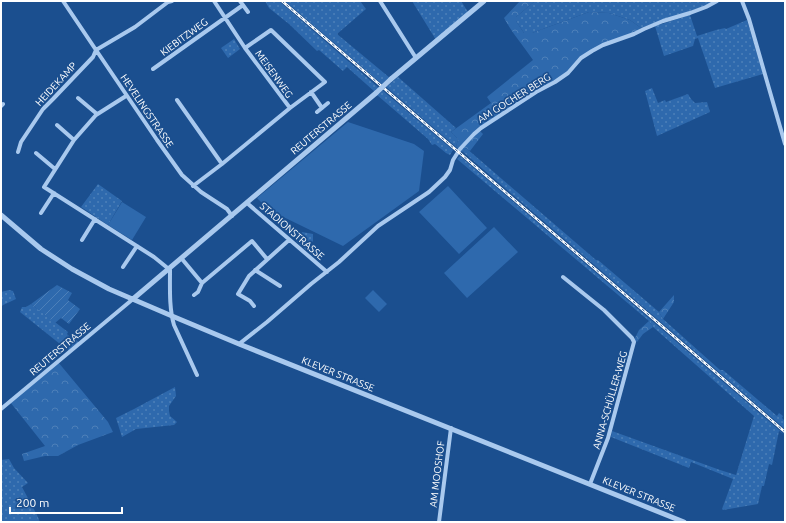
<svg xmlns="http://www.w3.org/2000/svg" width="786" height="523" viewBox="0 0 786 523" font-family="Ubuntu,sans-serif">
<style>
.grass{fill:url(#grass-dots)}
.forest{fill:url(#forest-crowns)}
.garden{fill:url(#garden-furrows)}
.pitch{fill:#2e69ad}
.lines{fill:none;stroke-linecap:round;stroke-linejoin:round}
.minor{stroke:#a9c9ee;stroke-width:4}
.tertiary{stroke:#a9c9ee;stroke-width:5}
.rail-casing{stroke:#fff;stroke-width:2.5}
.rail{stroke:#1b4f8f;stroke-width:1;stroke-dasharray:3;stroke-linecap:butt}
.tertiary-bridge{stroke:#a9c9ee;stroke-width:5}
.labels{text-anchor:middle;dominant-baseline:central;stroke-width:3.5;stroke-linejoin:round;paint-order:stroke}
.street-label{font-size:10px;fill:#fff;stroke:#1b4f8f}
</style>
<defs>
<pattern id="grass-dots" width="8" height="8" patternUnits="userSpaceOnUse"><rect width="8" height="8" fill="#2e69ad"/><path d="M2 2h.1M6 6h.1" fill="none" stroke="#4d80b9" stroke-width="1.8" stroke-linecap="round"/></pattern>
<pattern id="forest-crowns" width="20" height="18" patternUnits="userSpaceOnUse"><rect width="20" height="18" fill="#2e69ad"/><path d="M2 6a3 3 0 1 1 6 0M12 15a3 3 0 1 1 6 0" fill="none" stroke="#4d80b9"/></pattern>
<pattern id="garden-furrows" width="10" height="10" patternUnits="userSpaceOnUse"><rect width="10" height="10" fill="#2e69ad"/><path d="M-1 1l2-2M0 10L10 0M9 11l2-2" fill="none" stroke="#4d80b9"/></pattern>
</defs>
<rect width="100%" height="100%" fill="#1b4f8f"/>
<path class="grass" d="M265,1h14l100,87 -4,4 -28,-25 -4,4 -24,-21 -2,1 -28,-27 -20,-16z
M285,1h75l6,8 -29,25 53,44 -7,7z
M412,1h49l7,11 -32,28z
M535,1h179l-9,5 -64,22 -11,-8 -21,-7 -20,-1 -57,21h-8l-8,-12v-4z
M690,15l7,21 19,-6 9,-2 1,1 21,-9 16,54 -48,14 -17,-50 -3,1 -2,7 -29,10 -9,-30 10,-3z
M234,39l6,10 -12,9 -7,-10z
M398,77l58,51 -5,4 7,7 -2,8 -70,-60z
M652,88l6,15 7,-3 1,2 22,-8 3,5 4,4 12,-1 3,10 -53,24 -12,-45z
M382,90l71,60 -3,5 -4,-2 -11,-9 -3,1 -4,-6 -51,-44z
M466,148l130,112h2l61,52 4,7 57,51h3l54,46 2,-3 4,3 -1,2 3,3v8l-322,-277z
M460,156l325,279 -6,-4 -7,34 -3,-1 -5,22h-2l-4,18 -35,6 -1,-1 11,-30 -42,-17 -2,6 -78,-31 1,-6 108,39 16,5 18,-59 -101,-89 -4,-6 -192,-162z
M98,184l24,17 -14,24 -27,-18z
M302,232l11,2v7l-7,9 -10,-9z
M9,290l4,1 3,8 -15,7v-14z
M31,304l37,28 -1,2 1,1 -8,9 -40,-32 2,-5h4z
M175,387l1,9 -7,10v5l1,5 7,6 -3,3 -38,4 -14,8 -6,-19 18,-9z
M9,459l5,9 14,15 -6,4 15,28 3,7h-39v-62z"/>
<path class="forest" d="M520,1h15l-19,16v4l8,12h8l57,-21 20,1 21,7 11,8 -4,3 -46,19 -24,23 -89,56 -19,20 -3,-2 2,-8 -7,-7 40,-29 -4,-6 46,-37c-10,-15 -21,-27 -29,-42z
M479,130l4,4 -13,17 -4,-3 -3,4 -3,-1z
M674,295v7l-11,17 -4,-7z
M649,321l4,6 -10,7 -6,8 -3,-2 5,-10z
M58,362l50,60 5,10 -35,13 -20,11h-13l-21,5 -2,-7 23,-8 -35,-44z"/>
<path class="garden" d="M57,285l15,8 -4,7 12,9 -11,15 -8,-6 -6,5 -24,-19z
M68,335l3,3 2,-2 7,8 -10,8 -10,-8z"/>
<path class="pitch" d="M348,122l66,22 10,7 -5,40 -76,55 -74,-36 -12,-12z
M448,186l39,42 -28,26 -40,-42z
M122,202l24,15 -14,23 -24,-15z
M494,227l24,25 -51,46 -23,-25z
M373,290l14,14 -8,8 -14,-14z"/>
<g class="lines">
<path class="minor" d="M63,1l33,49 61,90 25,35 19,17 26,17 5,7
M214,1l31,47 45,60
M240,1l8,11
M380,1l36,57
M742,1l7,18 36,125
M153,69l90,-64
M311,92l11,16
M126,96l-30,19 -22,25 -30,47 110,70 16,13c0,18 -1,38 4,55l23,50
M78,98l19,16
M177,100l45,64
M1,106l2,-2
M317,112l11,-9
M57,125l17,15
M18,152l3,-10 22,-33 10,-10 40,-42 3,-7 39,-23 33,-25 4,-1
M36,153l19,16
M193,186l29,-22 68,-56 35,-26 -54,-52 -26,18
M247,203l80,69
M41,213l13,-20
M82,240l13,-21
M182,259l20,24 50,-42 15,18
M123,267l14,-21
M255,270l25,16
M563,277l41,33 28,28 2,4 -26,96 -18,46
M194,295l4,-3 4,-9
M254,306l-4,-5 -12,-7 11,-18 40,-36
M239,344l28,-22 44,-38 28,-22 39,-36 51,-34 16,-15 5,-7 3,-10 7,-11 14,-15 7,-6 55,-36 19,-10 13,-9 13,-15 11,-7 11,-6 31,-11 10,-5 19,-8 27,-8 16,-6 11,-6
M1,409l132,-110
M439,522l12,-94"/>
<path class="tertiary" d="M391,79l93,-78
M1,215l40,34 31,20 37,20 63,27 67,28 445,178
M133,299l243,-206"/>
<defs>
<path id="rail" d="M282,1l374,320 129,111"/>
</defs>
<use href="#rail" class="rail-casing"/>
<use href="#rail" class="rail"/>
<path class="tertiary-bridge" d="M376,93l15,-14"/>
</g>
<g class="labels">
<g class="street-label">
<text transform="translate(184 37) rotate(-36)">KIEBITZWEG</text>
<text transform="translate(274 74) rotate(54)">MEISENWEG</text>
<text transform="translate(56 84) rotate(-47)">HEIDEKAMP</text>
<text transform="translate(514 98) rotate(-32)">AM GOCHER BERG</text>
<text transform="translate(147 111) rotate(56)">HEVELINGSTRASSE</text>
<text transform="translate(321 128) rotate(-40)">REUTERSTRASSE</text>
<text transform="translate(292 231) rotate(41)">STADIONSTRASSE</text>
<text transform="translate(60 349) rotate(-40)">REUTERSTRASSE</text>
<text transform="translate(338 374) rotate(22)">KLEVER STRASSE</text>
<text transform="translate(610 400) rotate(-74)">ANNA-SCHÜLLER-WEG</text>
<text transform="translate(437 474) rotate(-83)">AM MOOSHOF</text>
<text transform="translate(639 494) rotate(22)">KLEVER STRASSE</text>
</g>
</g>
<rect width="786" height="523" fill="none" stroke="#ffffff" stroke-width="4"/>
<path d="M10 507v6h112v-6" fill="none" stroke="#ffffff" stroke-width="2"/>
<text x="16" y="507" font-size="12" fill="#ffffff" stroke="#1b4f8f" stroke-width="3" paint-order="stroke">200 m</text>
</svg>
